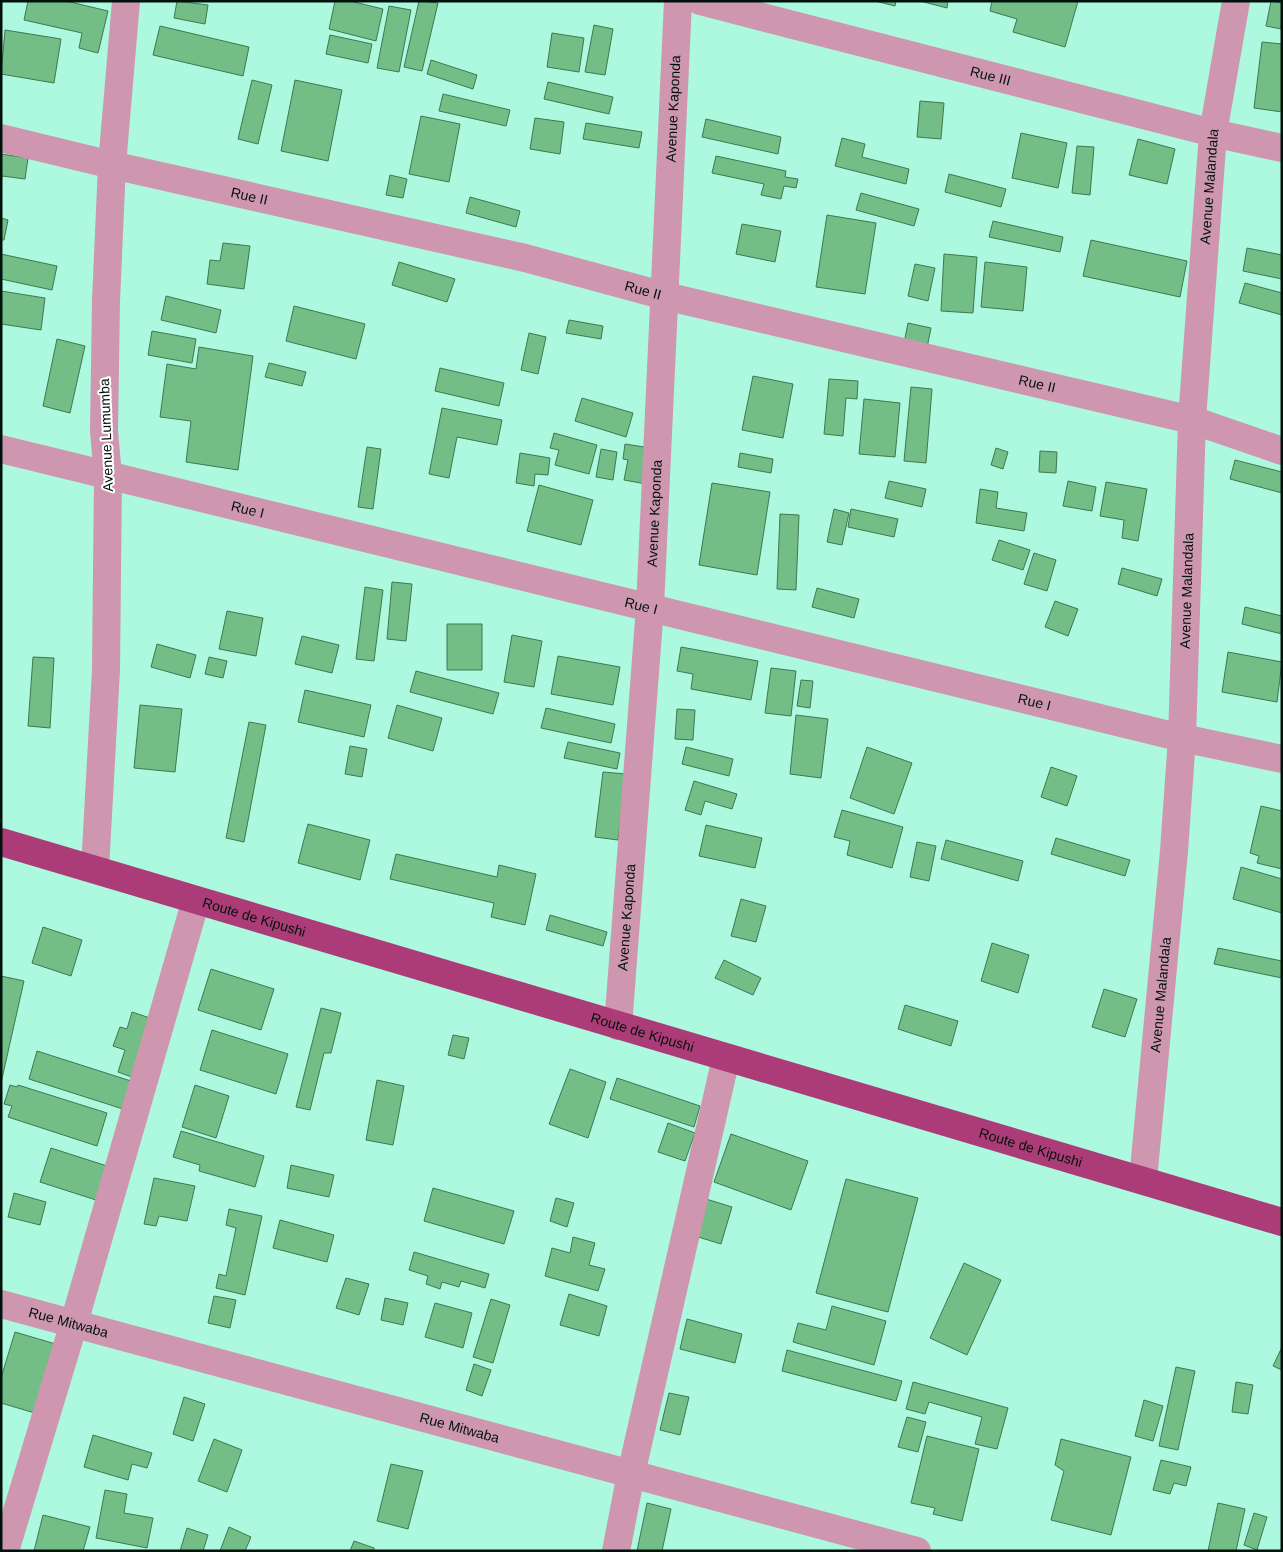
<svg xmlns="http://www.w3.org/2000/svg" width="1283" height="1552" viewBox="0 0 1283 1552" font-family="Arial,sans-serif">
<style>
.building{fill:#73bd86;stroke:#417750}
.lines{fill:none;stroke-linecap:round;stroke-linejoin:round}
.minor{stroke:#cf96af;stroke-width:28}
.trunk{stroke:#ac3c78;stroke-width:28}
.labels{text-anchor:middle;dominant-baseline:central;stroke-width:4;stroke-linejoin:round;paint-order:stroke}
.street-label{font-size:14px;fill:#00120c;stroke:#fff}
</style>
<rect width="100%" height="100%" fill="#acf9df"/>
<path class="building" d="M28,1h38l42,10 -10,42 -19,-5 3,-15 -58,-13z
M177,1l31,4 -3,19 -31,-6z
M335,1h15l33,8 -7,32 -47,-12z
M419,1l19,2 -16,68 -18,-4z
M875,1h21l-1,5z
M920,1h28l-1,7z
M992,1h86l-13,46 -52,-15 4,-13 -27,-8z
M1271,1l11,2 -1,26 -15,-3z
M389,6l22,4 -12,62 -22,-4z
M594,25l19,4 -8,46 -20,-3z
M160,26l89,21 -6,29 -90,-21z
M5,30l56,9 -7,44 -53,-9z
M552,33l32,5 -5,34 -32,-5z
M330,35l42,9 -4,19 -42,-9z
M1262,42l20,2v68l-28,-4z
M431,60l46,15 -4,14 -46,-15z
M252,80l20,5 -14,59 -20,-5z
M295,80l47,10 -14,71 -47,-10z
M548,82l65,15 -4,17 -65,-15z
M443,94l67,16 -4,16 -67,-15z
M920,101l24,2 -3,36 -24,-2z
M421,116l39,8 -11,58 -40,-8z
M535,118l29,4 -4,32 -30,-5z
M706,119l75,18 -3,17 -76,-17z
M586,123l56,9 -3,16 -56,-9z
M1021,133l46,10 -9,45 -46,-10z
M842,138l23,6 -3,13 47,12 -3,15 -71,-18z
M1138,139l37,10 -8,35 -38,-9z
M1077,146l17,1 -4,48 -18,-2z
M1,154l27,4 -3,21 -23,-3 -1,9z
M716,156l70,15 -1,6 13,2 -2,9 -12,-2 -3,13 -20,-4 3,-11 -52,-11z
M949,174l57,15 -5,18 -56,-15z
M390,175l17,4 -4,19 -17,-3z
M861,193l58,16 -5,17 -58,-16z
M470,197l50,14 -4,16 -50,-14z
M827,215l49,8 -11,71 -49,-7z
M1,218l7,2 -4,20h-3z
M993,221l70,16 -3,15 -71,-15z
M742,224l39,7 -6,31 -39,-8z
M1091,240l96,21 -7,36 -97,-21z
M223,243l27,3 -6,43 -37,-5 3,-24 10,1z
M1247,248l35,7v24l-39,-8z
M1,254l56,12 -5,24 -51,-11z
M944,254l33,3 -4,56 -32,-2z
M399,262l56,17 -8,23 -55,-17z
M985,262l42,5 -4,44 -42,-4z
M915,264l20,4 -7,33 -20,-5z
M1245,283l37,10v22l-43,-12z
M1,291l44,7 -4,32 -40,-6z
M166,296l55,14 -5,23 -55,-13z
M294,306l71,18 -9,35 -70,-18z
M569,320l34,6 -2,13 -35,-6z
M908,323l23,5 -5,25 -23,-5z
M152,331l44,8 -4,24 -44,-8z
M529,333l17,4 -8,37 -17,-4z
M57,339l28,7 -15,67 -27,-7z
M199,347l54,9 -15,114 -52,-8 5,-41 -31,-4 7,-53 29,5z
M269,363l37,9 -4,14 -37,-9z
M440,368l64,15 -5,23 -64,-15z
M753,376l40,8 -10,54 -41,-8z
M829,379l29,2 -1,18 -11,-1 -3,38 -19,-2z
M911,387l21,2 -6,74 -22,-2z
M582,398l51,15 -7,24 -51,-16z
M864,399l36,4 -5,54 -36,-3z
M442,408l60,12 -5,25 -40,-8 -8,41 -20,-4z
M554,433l43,12 -8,29 -34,-9 4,-15 -9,-2z
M625,444l19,3 2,37 -22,-4 4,-20 -5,-1z
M367,447l14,2 -8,60 -15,-2z
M996,448l12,4 -5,17 -12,-4z
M601,449l16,3 -4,28 -17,-3z
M1040,451l17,1 -1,21 -17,-1z
M520,453l30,5 -2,17 -13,-1 -1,12 -18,-3z
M740,453l33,6 -2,14 -33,-6z
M1235,460l47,12v21l-52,-14z
M889,481l37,8 -4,18 -37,-9z
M1068,481l28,6 -4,24 -29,-5z
M1106,482l41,7 -9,52 -16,-3 2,-18 -24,-4z
M712,483l58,9 -13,83 -58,-10z
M539,485l54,15 -12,45 -54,-14z
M980,489l18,3 -2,16 31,5 -3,18 -48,-8z
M834,509l15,4 -7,32 -15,-3z
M851,509l47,10 -4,18 -46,-10z
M780,514l19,1 -3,75 -19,-1z
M999,540l31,10 -7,20 -31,-10z
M1034,553l22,7 -9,31 -23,-7z
M1122,568l40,11 -5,17 -39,-12z
M392,582l20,2 -6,57 -19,-2z
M365,587l18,3 -9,71 -18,-2z
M817,588l42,11 -5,19 -42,-11z
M1055,601l23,8 -10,27 -23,-9z
M1245,607l37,9v18l-40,-10z
M227,611l36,7 -7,38 -37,-7z
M447,624h35v46h-35z
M512,635l30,6 -8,46 -30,-5z
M302,636l37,9 -7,28 -37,-9z
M157,644l39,11 -6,23 -39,-11z
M681,647l77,14 -7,39 -60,-11 2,-15 -16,-3z
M1228,652l54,10 -5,40 -55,-10z
M558,656l62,11 -7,38 -62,-11z
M33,657l21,1 -4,70 -22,-2z
M209,657l18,4 -4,17 -18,-4z
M771,668l25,3 -5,45 -26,-3z
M416,671l83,22 -6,21 -83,-22z
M801,680l12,1 -3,27 -13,-2z
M305,690l66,15 -7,32 -66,-15z
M140,705l42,4 -7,63 -41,-4z
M397,705l45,13 -9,33 -45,-13z
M546,708l69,16 -4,19 -70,-15z
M677,709l18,1 -2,30 -18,-1z
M796,715l32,4 -7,59 -31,-4z
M249,722l17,3 -22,117 -18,-4z
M568,742l52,11 -3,16 -53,-11z
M350,746l17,3 -5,28 -17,-3z
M686,747l47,12 -4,17 -47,-12z
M867,747l45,16 -18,51 -44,-16z
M1051,767l26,9 -10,30 -26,-9z
M603,772l23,2 -8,66 -23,-3z
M694,781l43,13 -5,15 -27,-8 -4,14 -16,-5z
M1261,806l21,5v58l-25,-6 2,-7 -9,-3z
M842,810l61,17 -11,41 -45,-13 3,-14 -16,-4z
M308,824l62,16 -10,40 -62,-17z
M706,825l56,13 -7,30 -56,-12z
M1056,838l74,22 -5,16 -74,-22z
M946,840l77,21 -5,20 -77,-22z
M917,842l19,4 -7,35 -19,-4z
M396,854l101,23 2,-12 37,9 -11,51 -34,-8 3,-14 -104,-24z
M1241,867l41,12v34l-49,-14z
M741,899l25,7 -10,36 -25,-6z
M550,915l57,17 -4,14 -57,-16z
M43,927l39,13 -11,36 -39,-13z
M992,943l37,12 -11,38 -37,-12z
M1218,948l64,13v17l-68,-14z
M724,960l37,18 -8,17 -38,-17z
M211,969l63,20 -13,41 -63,-20z
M1,976l23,5 -23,102z
M1104,989l33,10 -12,38 -33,-10z
M905,1005l53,16 -7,25 -53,-17z
M321,1008l20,5 -10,40h-7l-14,57 -14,-3z
M132,1012l27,9 -19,59 -22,-8 7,-22 -12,-4 7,-19 7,2z
M212,1030l76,24 -12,40 -76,-24z
M453,1035l16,3 -5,21 -16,-4z
M37,1051l94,30 -8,28 -94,-30z
M570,1069l36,13 -18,56 -39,-14z
M617,1078l83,28 -6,21 -84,-28z
M377,1080l27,6 -11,59 -27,-5z
M10,1085l7,2 1,-2 89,28 -10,33 -89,-29 4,-11 -8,-2z
M195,1085l34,11 -13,42 -34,-11z
M668,1123l27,10 -10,28 -27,-9z
M181,1131l83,25 -9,31 -56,-16 1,-6 -27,-8z
M731,1134l77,27 -17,49 -77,-28z
M51,1148l56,18 -11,34 -56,-18z
M291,1165l43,10 -5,22 -42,-9z
M154,1178l41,8 -8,35 -28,-5 -3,10 -12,-2z
M846,1179l72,19 -30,114 -72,-19z
M433,1188l81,23 -10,33 -80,-23z
M14,1193l32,9 -6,23 -32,-8z
M556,1198l18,5 -7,24 -17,-6z
M706,1199l26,8 -11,37 -26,-8z
M229,1209l33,7 -17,79 -29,-7 3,-14 7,2 10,-48 -10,-3z
M280,1220l54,15 -7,27 -54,-14z
M573,1237l22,6 -6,22 16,4 -7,22 -53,-15 7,-28 18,5z
M414,1252l75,22 -4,14 -24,-7 -2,6 -17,-5 -2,7 -14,-5 2,-8 -19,-6z
M964,1263l37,17 -34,75 -37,-17z
M346,1278l23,6 -10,31 -23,-7z
M569,1294l38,12 -8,30 -39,-11z
M214,1296l22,4 -6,28 -22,-5z
M385,1298l23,5 -5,22 -22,-5z
M491,1299l19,6 -17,58 -20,-6z
M435,1303l37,10 -9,35 -38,-11z
M832,1306l54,15 -12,44 -81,-23 5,-19 28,7z
M687,1319l55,15 -7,29 -55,-14z
M15,1332l44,13 -21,69 -37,-11v-25z
M1282,1347v23l-9,-4z
M787,1350l115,31 -6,20 -114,-30z
M474,1364l17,6 -9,26 -16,-6z
M1176,1367l19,4 -17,79 -19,-4z
M913,1382l95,26 -11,41 -22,-5 7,-27 -53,-15 -4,12 -19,-5z
M1236,1382l17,3 -5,29 -16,-2z
M669,1393l20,4 -9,38 -20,-5z
M184,1397l21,7 -12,37 -20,-7z
M1144,1400l19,6 -10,35 -18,-5z
M907,1417l19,5 -8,30 -20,-5z
M93,1435l59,18 -5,15 -15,-4 -4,16 -44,-13z
M927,1436l52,13 -17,72 -29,-7 2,-6 -24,-5z
M214,1439l28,11 -15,42 -29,-11z
M1061,1439l70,18 -20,78 -60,-15 13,-49 -9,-6z
M1161,1460l30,7 -5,19 -12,-3 -4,11 -17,-4z
M391,1464l32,7 -15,58 -31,-8z
M105,1490l22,4 -3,19 29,5 -6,30 -51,-10z
M647,1503l24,6 -9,42h-25z
M1218,1503l27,6 -9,42h-28z
M1254,1513l13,4 -10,33 -13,-5z
M43,1515l47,12 -7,24h-49z
M229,1527l22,10 -6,14h-25z
M187,1528l21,7 -5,16h-23z
M354,1541l20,7v3h-24z"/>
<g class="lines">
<g class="minor">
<path id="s1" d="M700,1l513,132 69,15"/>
<path id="s2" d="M1,138l111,27 413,93 140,38 527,124 90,31"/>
<path id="s3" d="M1,449l1181,289 100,21"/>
<path d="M95,869l11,-199 2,-194 -4,-45 2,-130 6,-136 14,-164"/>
<path id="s4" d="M618,1026l32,-419 28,-606"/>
<path id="s5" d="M1143,1180l31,-329 8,-113 10,-318 21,-287 23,-132"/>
<path id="s6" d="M1,1304l916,247"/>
<path d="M5,1551l69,-228 122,-423"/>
<path d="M616,1551l15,-77 95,-416"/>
</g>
<path class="trunk" id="s7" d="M1,842l1281,380"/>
</g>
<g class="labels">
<g class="street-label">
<text stroke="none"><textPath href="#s1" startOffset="300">Rue III</textPath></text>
<text stroke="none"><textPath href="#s4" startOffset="919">Avenue Kaponda</textPath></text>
<text stroke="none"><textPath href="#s5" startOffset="996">Avenue Malandala</textPath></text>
<text stroke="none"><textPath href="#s2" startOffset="255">Rue II</textPath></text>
<text stroke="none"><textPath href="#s2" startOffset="660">Rue II</textPath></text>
<text stroke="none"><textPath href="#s2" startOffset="1065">Rue II</textPath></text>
<text transform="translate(106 435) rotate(-92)">Avenue Lumumba</text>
<text stroke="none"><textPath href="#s3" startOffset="254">Rue I</textPath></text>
<text stroke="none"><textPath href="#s4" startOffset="514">Avenue Kaponda</textPath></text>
<text stroke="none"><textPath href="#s5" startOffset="591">Avenue Malandala</textPath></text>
<text stroke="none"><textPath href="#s3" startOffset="659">Rue I</textPath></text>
<text stroke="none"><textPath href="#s3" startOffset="1064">Rue I</textPath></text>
<text stroke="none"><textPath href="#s7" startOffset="264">Route de Kipushi</textPath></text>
<text stroke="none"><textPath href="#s4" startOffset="109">Avenue Kaponda</textPath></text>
<text stroke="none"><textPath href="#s5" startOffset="186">Avenue Malandala</textPath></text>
<text stroke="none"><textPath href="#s7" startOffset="669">Route de Kipushi</textPath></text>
<text stroke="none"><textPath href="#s7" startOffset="1074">Route de Kipushi</textPath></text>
<text stroke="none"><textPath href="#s6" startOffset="70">Rue Mitwaba</textPath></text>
<text stroke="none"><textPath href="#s6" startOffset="475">Rue Mitwaba</textPath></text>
</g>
</g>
<rect width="1283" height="1552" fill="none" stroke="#00120c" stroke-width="5"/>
</svg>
